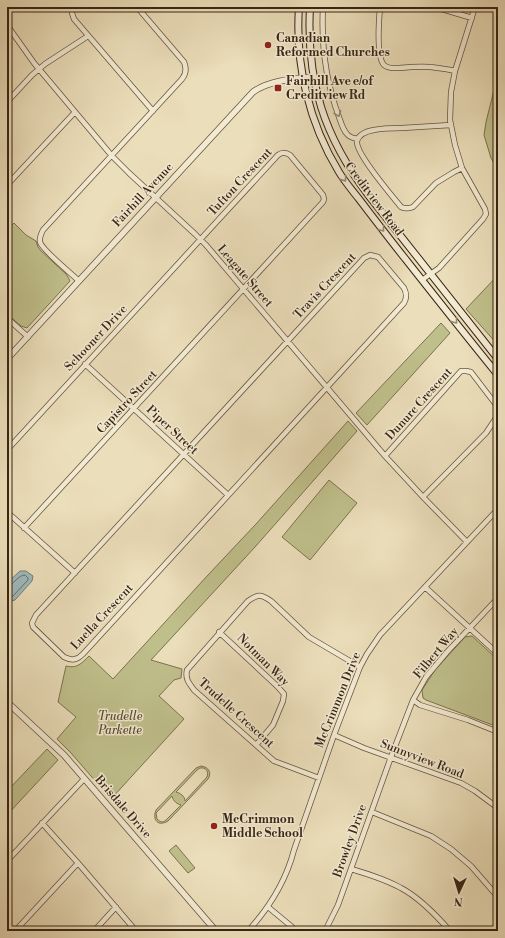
<svg xmlns="http://www.w3.org/2000/svg" width="505" height="938" viewBox="0 0 505 938" font-family="'Libre Bodoni',serif">
<style>
.green{fill:#bfbf8b;stroke:#7c7250;fill-rule:evenodd}
.water{fill:#9eb9bb;stroke:#757e78}
.lines{fill:none;stroke-linecap:round;stroke-linejoin:round}
.shore{stroke:#6b6f68;stroke-width:1}
.minor-casing{stroke:#65533e;stroke-width:6}
.tertiary-casing{stroke:#65533e;stroke-width:7}
.secondary-casing{stroke:#382514;stroke-width:8}
.minor{stroke:#f2ead2;stroke-width:4.5}
.tertiary{stroke:#f2ead2;stroke-width:5.5}
.secondary{stroke:#f2ead2;stroke-width:6}
.oneway{stroke:#958873}
.poi-dot{fill:#8f2418;stroke:#f2ead2;stroke-width:1.5}
.labels{text-anchor:middle;dominant-baseline:central;stroke-width:3;stroke-linejoin:round;paint-order:stroke}
.poi-label{font-size:12px;font-weight:bold;fill:#382514;stroke:#f2ead2;text-anchor:start}
.street-label{font-size:12px;fill:#382514;stroke:#f2ead2}
.park-label{font-size:12px;font-style:italic;fill:#5a4c32;stroke:#f2ead2}
</style>
<rect width="100%" height="100%" fill="#ebdeba"/>
<filter id="stains"><feTurbulence type="fractalNoise" baseFrequency=".005" numOctaves="4"/><feColorMatrix values="0 0 0 0 .2 0 0 0 0 .09 0 0 0 0 .02 0 0 0 .5 -.17"/></filter>
<radialGradient id="worn" r=".72"><stop offset=".6" stop-color="#630" stop-opacity="0"/><stop offset="1" stop-color="#630" stop-opacity=".3"/></radialGradient>
<path class="green" d="M498,56v114l-7,-12 -7,-23 2,-13 8,-32z
M14,223l12,12 10,6 2,6 3,4 25,23 2,3 2,4 -43,47 -6,-2 -14,-12v-84z
M498,275v70l-32,-36z
M441,323l9,10 -83,92 -11,-12z
M348,421l9,10 -102,116 -104,113 31,9 -1,9 -7,2 -15,16 25,23 -73,80 -40,-46 -14,-14 19,-22 -18,-15 8,-36c11,3 16,-3 23,-10l24,23 95,-104 48,-51z
M329,480l28,23 -47,57 -28,-23z
M472,636l26,24v67l-72,-27 -3,-2 -1,-8 13,-20 30,-33z
M47,749l11,11 -51,55v-25l2,-1z
M201,766c8,1 11,7 7,13l-40,42c-10,6 -16,-1 -12,-11l40,-42zM200,768c6,-1 9,4 7,9l-22,24c0,-5 -5,-8 -9,-9l21,-22zM172,796c1,5 5,8 9,9l-15,15c-3,3 -6,2 -9,-1l-1,-6z
M176,845l19,23 -7,5 -19,-22z"/>
<path class="water" d="M20,571h6l7,5 -1,5 -17,19 -4,1 -3,2 1,7 -2,2v-29z"/>
<g class="lines">
<path class="shore" d="M7,586c7,-1 11,-11 18,-11l3,3v2l-15,16 -6,2"/>
<defs>
<path id="minor" d="M72,7v6l2,6 79,92
M323,7c-2,38 3,75 16,110 2,6 4,13 8,17 3,4 7,4 11,5
M380,7c-1,12 -4,50 4,58 4,4 10,3 15,3 10,-1 21,-2 31,-1 8,1 17,2 25,4
M435,7l37,11
M7,25l27,38 78,93 17,17 66,61 11,11 179,211 38,41 44,45
M7,102l25,-27 13,-11 43,-28
M451,125c-17,1 -33,2 -49,3 -10,0 -19,0 -28,2 -6,1 -15,4 -17,11 -2,12 36,56 44,66 4,2 7,2 12,0l23,-24 18,-11 8,-4
M7,175l5,5
M7,185l68,-73
M370,255l8,2 26,31c3,6 3,10 0,15l-321,351c-6,6 -11,7 -19,3l-31,-30 -1,-4 4,-8 328,-357z
M422,280l17,-12 44,-49 3,-5 -1,-5 -23,-41 -7,-23 -5,-25 1,-28 4,-21 20,-64
M79,281c-7,-7 -37,-31 -39,-39 -1,-4 1,-8 3,-12l139,-151c4,-5 5,-10 2,-17l-47,-55
M7,318l21,19
M85,364l143,131
M7,450l271,-295c4,-3 7,-3 12,0l33,40 1,4 -1,3 -299,326
M385,456l76,-85h5l5,1 26,34 1,4
M423,497l63,-64 10,-15 2,-8
M7,512l68,61
M425,587l73,67
M219,632l58,54 7,8 -1,7 -10,24 -17,20
M413,700l7,5 48,15 30,12
M334,735l30,13 97,35 14,8 23,17
M319,778l-45,-17 -80,-71c-5,-7 -9,-11 -7,-20l61,-69c10,-7 13,-7 23,0l38,36 51,30
M372,812l59,24 20,13 20,17 27,31
M42,823l36,40 58,68
M7,861l77,-82
M351,869c17,5 34,10 50,19 19,10 35,27 49,43
M268,907l23,19 5,5
M15,931l63,-68
M94,931l22,-24
M248,931c21,-23 38,-50 46,-81l40,-115 26,-68 7,-13 13,-19 118,-126
M325,931l13,-26 53,-148 22,-57 13,-23 21,-25 51,-54"/>
<path id="tertiary" d="M7,359l246,-267c17,-12 41,-13 61,-15
M7,702l57,53 152,176"/>
<path id="secondary" d="M299,7c-4,58 10,116 40,165 6,10 13,18 20,27 16,21 32,42 48,62 30,38 60,76 91,114
M310,7c-4,74 14,130 59,189l129,163"/>
</defs>
<use href="#minor" class="minor-casing"/>
<use href="#tertiary" class="tertiary-casing"/>
<use href="#secondary" class="secondary-casing"/>
<use href="#minor" class="minor"/>
<use href="#tertiary" class="tertiary"/>
<use href="#secondary" class="secondary"/>
</g>
<defs><path id="oneway-chevron" d="M-2-3.5L2.5 0L-2 3.5" fill="none" stroke-width="1.6" stroke-linecap="round" stroke-linejoin="round"/></defs>
<g class="oneway">
<use href="#oneway-chevron" transform="translate(338 114) rotate(69)"/>
<use href="#oneway-chevron" transform="translate(344 179) rotate(55)"/>
<use href="#oneway-chevron" transform="translate(382 229) rotate(52)"/>
<use href="#oneway-chevron" transform="translate(455 321) rotate(52)"/>
</g>
<g class="poi-dot">
<circle cx="268" cy="45" r="4"/>
<rect x="274" y="84" width="8" height="8" rx="2"/>
<circle cx="214" cy="826" r="4"/>
</g>
<g class="labels">
<g class="poi-label">
<text x="276" y="38">Canadian<tspan x="276" dy="14">Reformed Churches</tspan></text>
<text x="286" y="81">Fairhill Ave e/of<tspan x="286" dy="14">Creditview Rd</tspan></text>
<text x="222" y="819">McCrimmon<tspan x="222" dy="14">Middle School</tspan></text>
</g>
<g class="street-label">
<text transform="translate(240 182) rotate(-47)">Tufton Crescent</text>
<text transform="translate(143 195) rotate(-47)">Fairhill Avenue</text>
<text transform="translate(374 199) rotate(53)">Creditview Road</text>
<text transform="translate(245 276) rotate(49)">Leagate Street</text>
<text transform="translate(325 286) rotate(-47)">Travis Crescent</text>
<text transform="translate(96 338) rotate(-47)">Schooner Drive</text>
<text transform="translate(127 402) rotate(-47)">Capistro Street</text>
<text transform="translate(419 404) rotate(-48)">Dunure Crescent</text>
<text transform="translate(172 430) rotate(43)">Piper Street</text>
<text transform="translate(102 617) rotate(-47)">Luella Crescent</text>
<text transform="translate(436 653) rotate(-50)">Filbert Way</text>
<text transform="translate(263 660) rotate(45)">Notman Way</text>
<text transform="translate(338 700) rotate(-68)">McCrimmon Drive</text>
<text transform="translate(236 713) rotate(42)">Trudelle Crescent</text>
<text transform="translate(422 759) rotate(21)">Sunnyview Road</text>
<text transform="translate(123 807) rotate(49)">Brisdale Drive</text>
<text transform="translate(350 841) rotate(-70)">Browley Drive</text>
</g>
<g class="park-label">
<text x="120" y="716">Trudelle<tspan x="120" dy="14">Parkette</tspan></text>
</g>
</g>
<rect width="505" height="938" fill="none" stroke="#ebdeba" stroke-width="24"/>
<rect x="8" y="8" width="489" height="922" fill="none" stroke="#382514" stroke-width="2"/>
<rect x="12" y="12" width="481" height="914" fill="none" stroke="#382514"/>
<g transform="translate(459 892) rotate(184)" stroke="#f2ead2" stroke-width="3" paint-order="stroke">
<path d="M0-3L7 15L0 10L-7 15Z" fill="#382514"/>
<text y="-6" font-size="11" font-weight="bold" text-anchor="middle" fill="#382514">N</text>
</g>
<rect width="100%" height="100%" filter="url(#stains)"/>
<rect width="100%" height="100%" fill="url(#worn)"/>
</svg>
